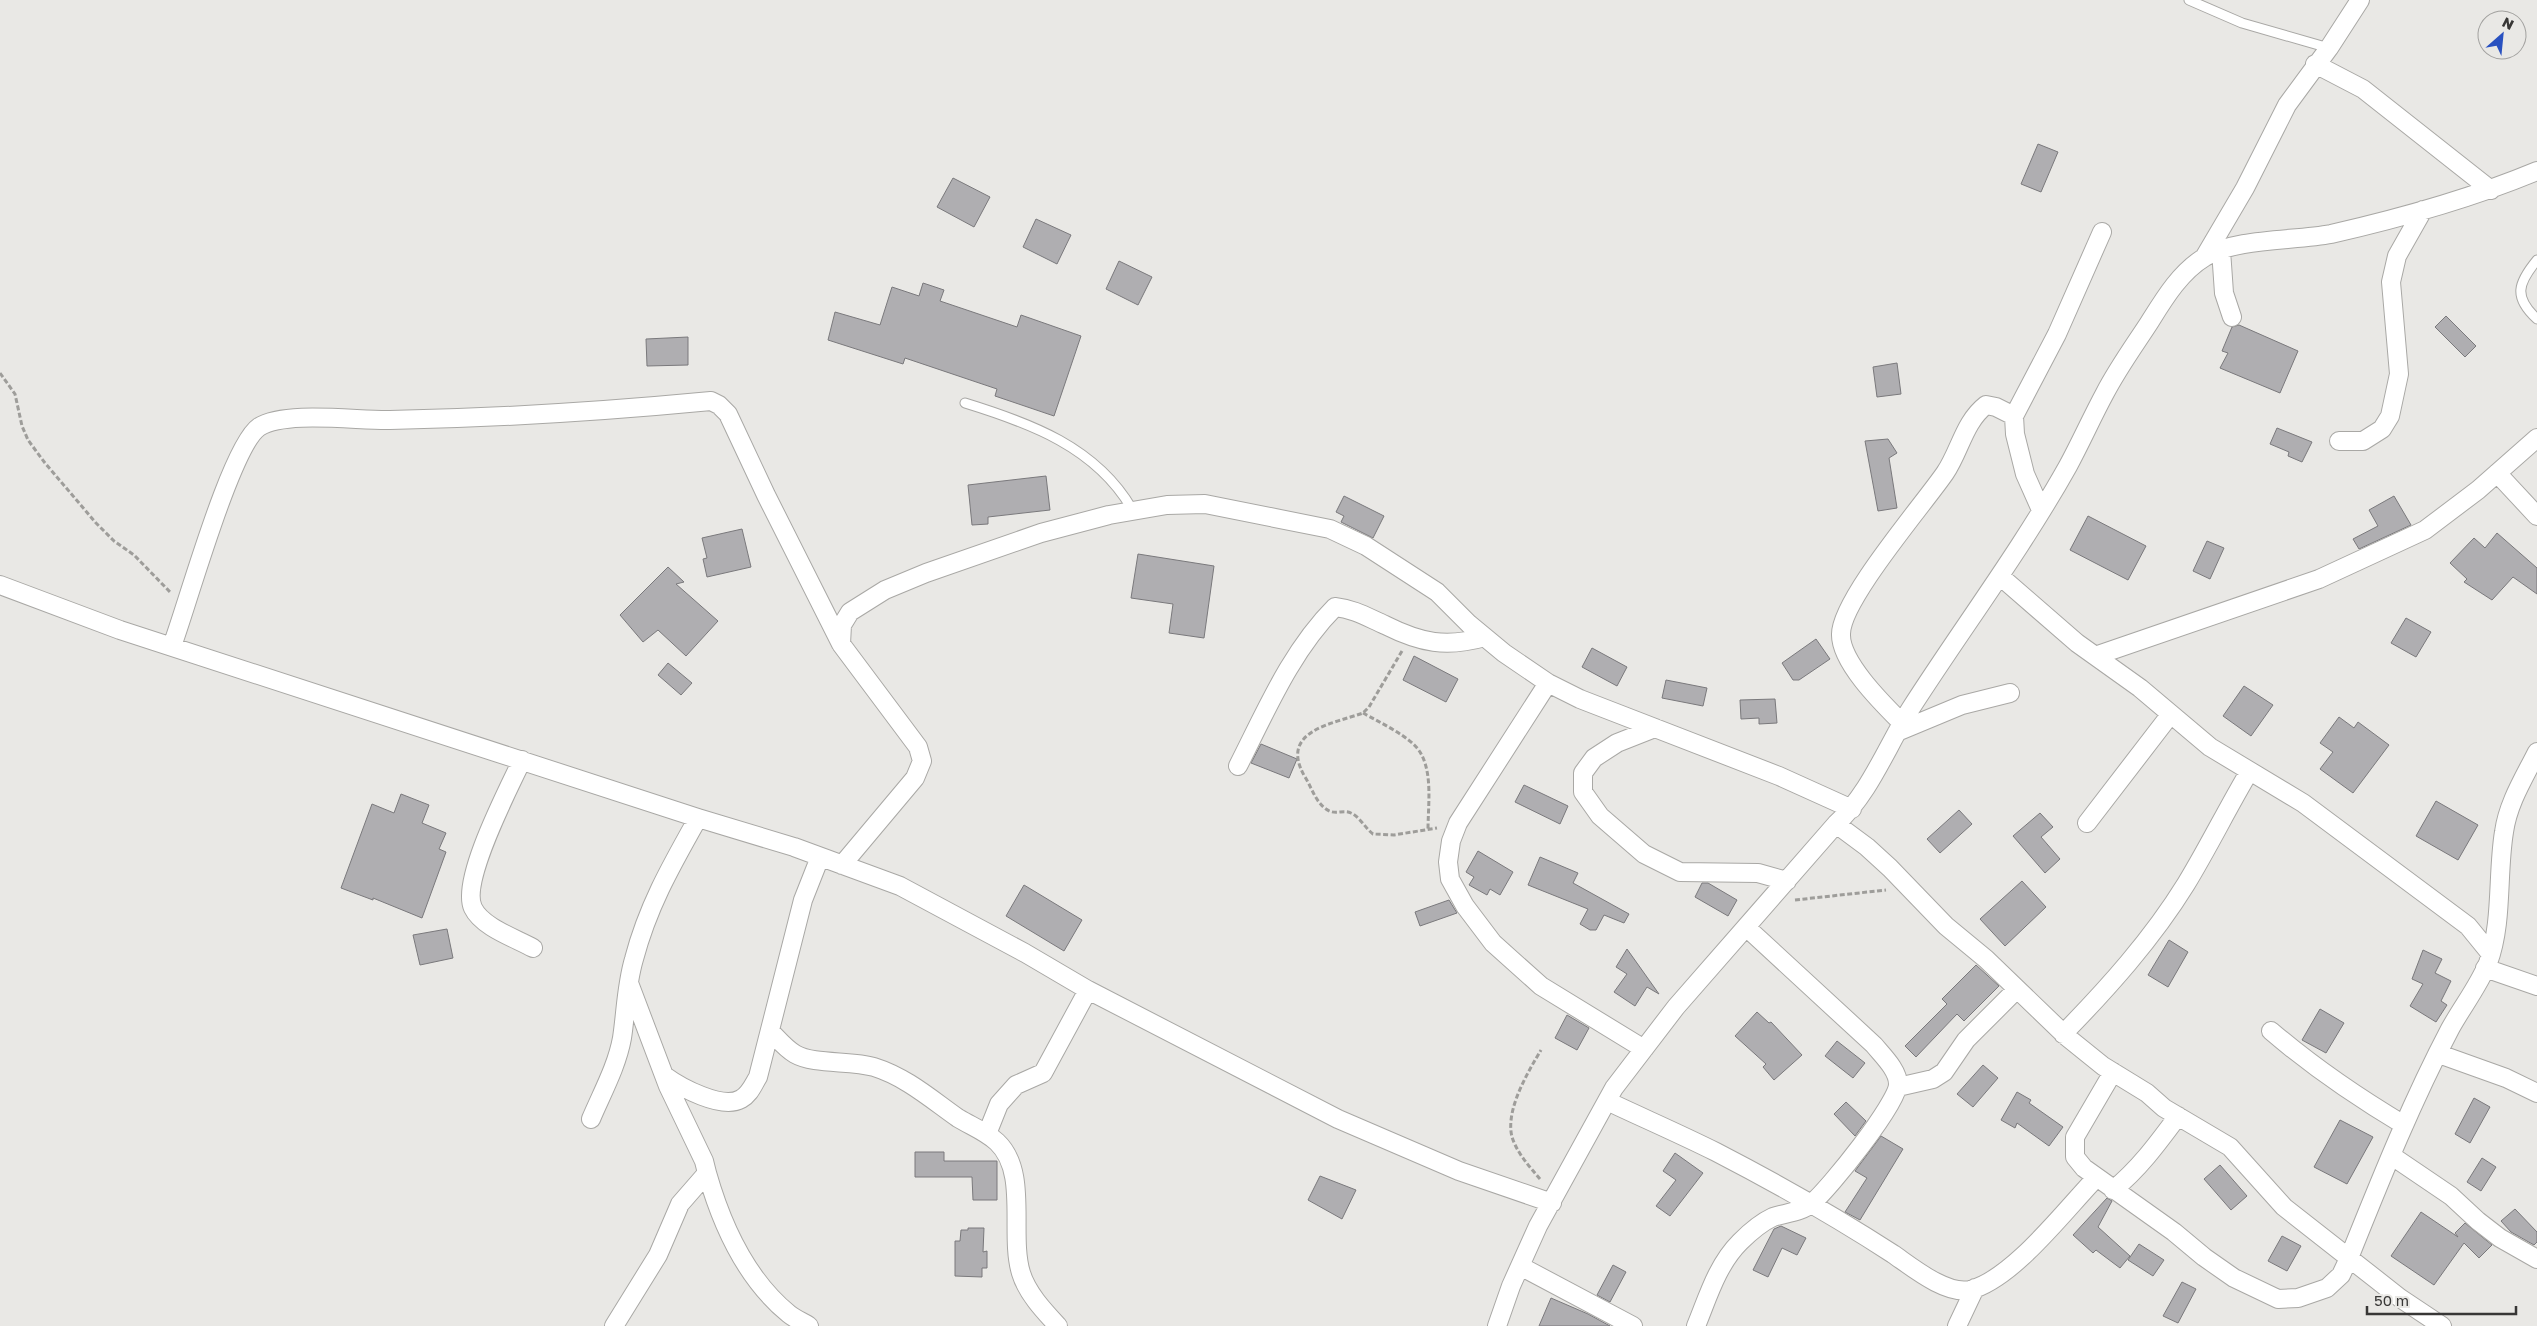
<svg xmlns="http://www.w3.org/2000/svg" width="2537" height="1326" viewBox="0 0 2537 1326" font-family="'Golos Text',sans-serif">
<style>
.building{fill:#afaeb1;stroke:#7a797c}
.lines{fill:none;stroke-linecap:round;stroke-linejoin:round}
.service-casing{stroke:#a9a8a5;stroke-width:11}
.minor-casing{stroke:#a9a8a5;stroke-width:20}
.path{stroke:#9e9d9a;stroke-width:3;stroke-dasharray:5 2.5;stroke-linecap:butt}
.service{stroke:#fff;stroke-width:9}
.minor{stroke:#fff;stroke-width:18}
</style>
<rect width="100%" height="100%" fill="#e9e8e5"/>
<path class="building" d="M2038,144l20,8 -17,40 -20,-8z
M953,178l37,19 -16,30 -37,-20z
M1036,219l35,16 -14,29 -34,-17z
M1119,261l33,16 -14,28 -32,-16z
M923,283l21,7 -4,11 77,26 4,-12 60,21 -27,80 -59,-20 2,-7 -92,-31 -2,6 -75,-24 7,-28 45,13 12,-38 27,9z
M2446,316l30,30 -11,11 -30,-30z
M2239,325l59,26 -18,42 -60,-25 8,-15 -6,-2 10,-24z
M688,337v28l-41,1 -1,-27z
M1897,363l4,31 -24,3 -4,-30z
M2277,428l35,14 -10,20 -14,-6 1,-4 -19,-8z
M1888,439l9,14 -8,5 8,50 -19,3 -13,-70z
M1046,476l4,34 -62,7v7l-16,1 -4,-40z
M1344,496l40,20 -11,22 -32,-16 3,-6 -8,-4z
M2394,496l17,29 -52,24 -6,-10 25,-13 -9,-16z
M2088,516l58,30 -18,34 -58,-30z
M742,529l9,38 -44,10 -4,-18 4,-1 -5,-20z
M2497,533l40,35v26l-24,-17 -21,23 -28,-18 3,-3 -17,-16 24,-25 11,10z
M2207,541l17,7 -14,31 -17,-8z
M1138,554l76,12 -10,72 -35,-5 4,-29 -42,-6z
M668,567l16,15 -8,2 42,37 -32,35 -28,-26 -15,12 -23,-27z
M2406,618l25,14 -15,25 -25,-14z
M1816,639l14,20 -31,21h-6l-11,-17z
M1592,648l35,19 -10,19 -35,-19z
M1414,656l44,23 -12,23 -43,-22z
M668,663l24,20 -11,12 -23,-20z
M1666,680l41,8 -4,18 -41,-8z
M2244,686l29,19 -22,31 -28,-20z
M1775,699l2,24 -18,1v-6l-18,1 -1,-19z
M2339,717l15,11 4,-6 31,23 -36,48 -33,-24 13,-17 -13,-9z
M1261,744l36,15 -8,19 -38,-15z
M1524,785l44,21 -8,18 -45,-22z
M401,794l28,11 -7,18 24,10 -7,16 7,3 -24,66 -49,-20v2l-32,-12 31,-84 22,9z
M2436,801l42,24 -20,35 -42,-24z
M1959,810l13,14 -32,29 -13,-14z
M2040,813l13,14 -12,10 19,22 -15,14 -32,-37z
M1478,851l35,21 -13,23 -10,-6 -3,6 -18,-10 5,-8 -8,-5z
M1540,857l38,16 -5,10 56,31 -5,9 -20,-8 -8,15h-6l-10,-6 8,-15 -60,-24z
M2022,881l24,26 -41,39 -25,-27z
M1702,883h6l29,17 -9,16 -33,-19z
M1024,885l58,35 -18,31 -58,-35z
M1449,900l8,13 -37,13 -5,-14z
M447,929l6,29 -33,7 -7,-30z
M2169,940l19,12 -20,35 -20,-12z
M1627,949l32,45 -12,-7 -12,19 -21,-14 13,-18 -11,-7z
M2423,950l19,9 -7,14 16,8 -10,20 6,4 -11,17 -26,-16 13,-22 -11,-5z
M1976,965l23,21 -35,35 -7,-7 -41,43 -11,-11 42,-42 -5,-5z
M2320,1009l24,14 -18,30 -24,-13z
M1757,1012l12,11 2,-1 31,33 -28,25 -11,-13 3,-3 -31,-28z
M1567,1015l22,13 -12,22 -22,-12z
M1837,1041l28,22 -12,15 -28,-22z
M1983,1065l15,13 -25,29 -16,-13z
M2017,1092l14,8 -2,3 34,24 -14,19 -32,-23 -2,5 -14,-8z
M2474,1098l16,9 -20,36 -15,-9z
M1846,1102l20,19 -11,15 -21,-22z
M2340,1120l33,17 -26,47 -33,-17z
M1881,1136l22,13 -43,71 -15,-8 22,-34 -12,-7z
M915,1152h29v9h53v39h-24l-1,-23h-57z
M1675,1153l28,20 -33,43 -14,-10 20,-26 -13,-9z
M2482,1158l14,9 -15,24 -14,-9z
M2220,1165l27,31 -16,14 -27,-31z
M1320,1176l36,14 -14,29 -34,-19z
M2107,1198l5,3 -14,26 32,29 -10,12 -24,-18 -3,3 -20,-18z
M2515,1209l22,23v10l-3,3 -23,-13 -10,-11z
M2421,1212l37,25 -3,-4 10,-10 27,22 -13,13 -15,-15 -30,42 -43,-29z
M1781,1226l25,12 -9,17 -15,-7 -14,29 -15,-7 21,-41z
M968,1228h16l-1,24 4,-1v17h-5v9l-27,-1v-35h5l1,-11h7z
M2282,1236l19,10 -14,25 -19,-10z
M2139,1244l25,16 -11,16 -25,-16z
M1613,1265l13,7 -16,30 -13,-7z
M2182,1282l14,7 -18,34 -15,-7z
M1551,1298l37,16 22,12h-71z"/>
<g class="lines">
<defs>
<path id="service" d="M2189,0l53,23 87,25
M2537,260c-19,23 -24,37 0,59
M965,403c65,20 131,44 167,106"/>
<path id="minor" d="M2315,64l48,25 128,101
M2221,250l3,43 8,24
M2205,256l40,-68 42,-83 42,-57 31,-48
M2339,441h24l19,-12 8,-13 9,-42 -8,-92 6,-26 26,-46
M2497,473l40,43
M2041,510l-16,-36 -10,-40 -1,-18 43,-82 45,-102
M2001,577l76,66 63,45 70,59 93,56 165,123 22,27
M0,585l120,45 578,188 96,29 106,39 125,67 63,37 250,129 121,52 93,32
M172,646c15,-40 59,-200 87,-219 26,-17 100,-6 131,-7 105,-2 216,-9 321,-19l8,4 9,9 38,81 75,149
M2095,656l224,-77 106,-49 53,-40 59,-52
M1548,683l-90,140 -7,18 -3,21 2,17 15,27 28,37 48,43 103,63
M1902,723c-19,-19 -62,-61 -61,-89 0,-34 82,-129 104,-161 15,-22 19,-51 41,-68l10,2 18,9
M1655,728l-38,15 -23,15 -11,15v19l17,24 44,38 36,18 78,1 29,8
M1897,732l65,-27 48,-12
M522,760c-13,28 -62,121 -49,148 9,19 42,30 60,40
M1238,766c28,-55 53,-115 97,-159 19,2 32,10 50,18 36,18 61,23 100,12
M2087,823l83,-108
M1836,824l31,23 23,21 56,58 40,33 81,78 36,29 44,27 17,15 66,39 54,60 116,91 42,28
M842,865l73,-87 7,-17 -4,-14 -77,-103 1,-19 8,-13 35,-22 41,-17 115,-40 68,-18 58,-10 38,-1 125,25 36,17 71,46 32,32 35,29 44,30 32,16 199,77 73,33
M2485,968l52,18
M770,1031c8,8 15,17 25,23 19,11 56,6 79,13 32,10 57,32 84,51 13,8 27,13 39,24 32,30 12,92 24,131 6,20 23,38 37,53
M2271,1031c42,36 86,66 133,94
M2063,1034c45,-46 89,-95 123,-150 22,-36 41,-75 63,-112
M2439,1054l67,24 31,15
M2113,1072l-38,65v20l9,11 90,64 30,25 30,21 44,21 20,-1 29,-10 14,-13 8,-17c31,-77 62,-155 101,-229 12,-22 28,-42 38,-66 15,-40 9,-89 16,-131 4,-29 20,-54 33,-80
M665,1076c15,11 57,34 76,23 9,-5 12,-14 17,-22l45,-177 17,-43
M1898,1087l35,-8 11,-7 22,-32 51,-51
M1607,1101c36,17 73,33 109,51 60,31 120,65 177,102 19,13 53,41 77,36 43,-11 95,-80 126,-112
M591,1119c11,-26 26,-53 31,-81 4,-26 4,-52 12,-79 14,-53 37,-93 64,-141
M987,1134l12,-30 17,-19 27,-12 45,-83
M2392,1156l59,40 27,25 22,17 37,21
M707,1173c15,53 39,106 82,141 6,5 14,8 20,12
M2113,1190c26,-21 45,-47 65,-74
M1520,1266l113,60
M614,1326l44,-71 22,-51 27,-31 -3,-12 -36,-75 -39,-103
M1497,1326l14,-40 27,-60 76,-138 62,-81 160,-183c34,-31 51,-78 75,-116 52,-81 110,-158 157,-242 13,-24 24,-49 37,-73 13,-25 29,-47 44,-70 15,-24 31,-51 56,-66 30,-19 90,-16 126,-23 70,-16 139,-35 206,-63
M1696,1326c12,-29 21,-61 44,-84 9,-9 20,-19 33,-25 12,-4 29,-5 39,-14 17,-14 86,-100 86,-119 0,-14 -15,-28 -24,-39l-128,-118
M1957,1326l18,-38"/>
</defs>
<use href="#service" class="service-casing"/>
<use href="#minor" class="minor-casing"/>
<path class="path" d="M0,373l15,21 7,32 6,14 17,23 51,60 18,18 20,14 37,38
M1402,651l-33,56 -6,6c-31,11 -85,18 -58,64 7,11 10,24 21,32 9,7 17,0 25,4 9,4 14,15 22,21l21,1 43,-7
M1363,713c16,9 48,24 57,39 13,21 8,54 8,77
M1795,900l91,-10
M1540,1179c-11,-13 -23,-26 -28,-42 -7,-27 16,-65 29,-87"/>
<use href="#service" class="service"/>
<use href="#minor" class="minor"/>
</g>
<g transform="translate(2502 35) rotate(27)"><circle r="24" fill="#e9e8e5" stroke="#a2a19f"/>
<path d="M0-4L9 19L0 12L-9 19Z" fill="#2951c0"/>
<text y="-8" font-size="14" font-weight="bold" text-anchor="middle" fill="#383736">N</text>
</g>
<path d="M2367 1306v8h149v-8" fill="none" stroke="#383736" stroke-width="2.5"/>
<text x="2374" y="1306" font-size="15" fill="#383736" stroke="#e9e8e5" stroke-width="4" paint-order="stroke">50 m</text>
</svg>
